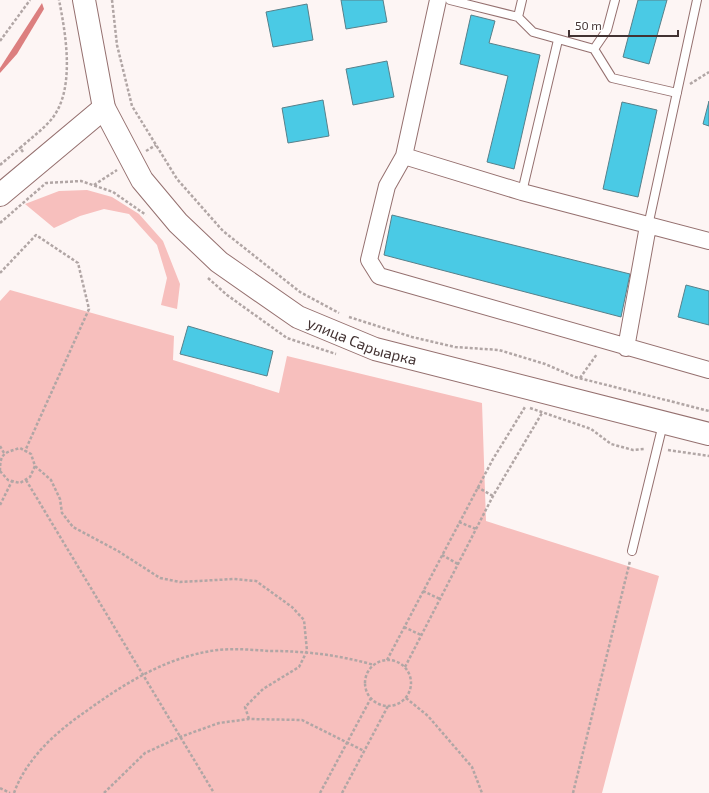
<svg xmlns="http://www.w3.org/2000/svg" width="709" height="793" viewBox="0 0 709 793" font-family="'Exo 2',sans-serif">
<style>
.green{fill:#f7bfbd}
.water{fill:#dc7f7f}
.building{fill:#4acae5;stroke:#58808a}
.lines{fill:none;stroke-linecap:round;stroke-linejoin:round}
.service-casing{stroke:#95706f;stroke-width:10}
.minor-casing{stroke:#95706f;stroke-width:18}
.secondary-casing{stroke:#95706f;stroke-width:24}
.primary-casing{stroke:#95706f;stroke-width:24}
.path{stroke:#b1a6a5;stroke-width:2.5;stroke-dasharray:3 2;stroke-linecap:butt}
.service{stroke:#fff;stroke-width:8}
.minor{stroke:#fff;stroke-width:16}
.secondary{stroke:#fff;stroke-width:22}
.primary{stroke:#fff;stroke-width:22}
.labels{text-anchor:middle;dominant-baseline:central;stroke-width:4;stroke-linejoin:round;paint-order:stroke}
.street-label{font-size:15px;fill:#423232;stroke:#fff}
</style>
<rect width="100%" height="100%" fill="#fdf5f4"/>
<path class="green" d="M87,190l25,7 27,17 24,27 17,43 -3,25 -16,-4 6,-27 -10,-33 -28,-31 -25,-5 -24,7 -26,12 -29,-24 34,-13z
M10,290l164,46 -1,24 106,33 8,-37 195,47 4,118 173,55 -57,217h-602v-492z"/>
<path class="water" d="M42,3l2,6 -27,45 -17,19v-5z"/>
<path class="building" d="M341,0h42l4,22 -41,7z
M638,0h29l-18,64 -26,-7z
M307,4l6,36 -40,7 -7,-35z
M471,15l24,6 -6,22 51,12 -26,114 -27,-7 21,-86 -48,-12z
M387,61l7,36 -41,8 -7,-36z
M323,100l6,36 -41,7 -6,-35z
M709,101v25l-6,-2z
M622,102l35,8 -19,87 -35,-8z
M392,215l238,59 -9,43 -237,-62z
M686,285l23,6v34l-31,-8z
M188,326l85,25 -6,25 -87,-22z"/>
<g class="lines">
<defs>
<path id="service" d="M450,0l68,17
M522,0l-4,17 15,15 61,17 13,-19 8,-30
M594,49l18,29 65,15
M522,192l36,-152
M648,226l49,-226
M632,551l31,-127"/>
<path id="minor" d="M438,0l-34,156 118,36 187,49
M404,156l-17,30 -18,74 10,16 330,94
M626,348l22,-122"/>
<path id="secondary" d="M0,195l104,-87"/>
<g id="primary">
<path id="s1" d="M84,0l20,108 38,72 36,43 41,39 79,55 77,32 334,85"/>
</g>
</defs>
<use href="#service" class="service-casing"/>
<use href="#minor" class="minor-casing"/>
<use href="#secondary" class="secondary-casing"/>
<use href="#primary" class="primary-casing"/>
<path class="path" d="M112,0l5,45 15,61 45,73 46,52 77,61 39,21
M0,41l30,-41
M690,84l19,-12
M146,151l10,-6
M23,152l-3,-4c10,-9 21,-17 30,-27 26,-29 16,-86 9,-121
M0,165l20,-17
M94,185l23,-15
M0,223l46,-40 35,-2 32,11 33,23
M0,273l36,-38 42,28 11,46 -64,142
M208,278l19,17 60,43 49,16
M349,317l63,20 43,10 44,3 46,14 30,13 134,34
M580,378l17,-24
M530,408l61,21 20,15 22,6 12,-1
M0,446l4,7
M668,450l41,6
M0,471c0,-18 4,-18 20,-23l11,6 4,12 16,14 9,19 2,14 11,14 45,24 42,27 20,4 54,-3 22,2 36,26 12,13 3,31 -8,16 -36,22 -18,18 4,12
M0,471l8,9 12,3 10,-6 5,-11
M26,480l188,313
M477,487l16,9
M0,505l12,-24
M459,522l17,7
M442,555l16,9
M423,591l17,8
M404,627l17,8
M365 683a23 23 0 1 1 46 0a23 23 0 1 1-46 0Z
M387,660l106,-201 32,-52
M405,667l88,-171 49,-83
M406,698l22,18 44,51 10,26
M0,788l10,5
M14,793c12,-34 42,-61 71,-81 40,-29 83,-56 133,-62 17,-2 35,0 52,1 36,0 69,4 104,14
M104,793l41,-40 35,-16 39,-14 30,-4 53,1 62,31
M320,793l51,-95
M342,793l46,-87
M573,793l57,-232"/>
<use href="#service" class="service"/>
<use href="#minor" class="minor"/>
<use href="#secondary" class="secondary"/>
<use href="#primary" class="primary"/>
</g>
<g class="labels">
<g class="street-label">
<text stroke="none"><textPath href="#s1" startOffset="469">улица Сарыарка</textPath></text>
</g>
</g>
<path d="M569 30v6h109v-6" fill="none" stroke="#423232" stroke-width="2"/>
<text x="575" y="30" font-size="12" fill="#423232" stroke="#ffffff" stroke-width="3" paint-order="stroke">50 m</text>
</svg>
